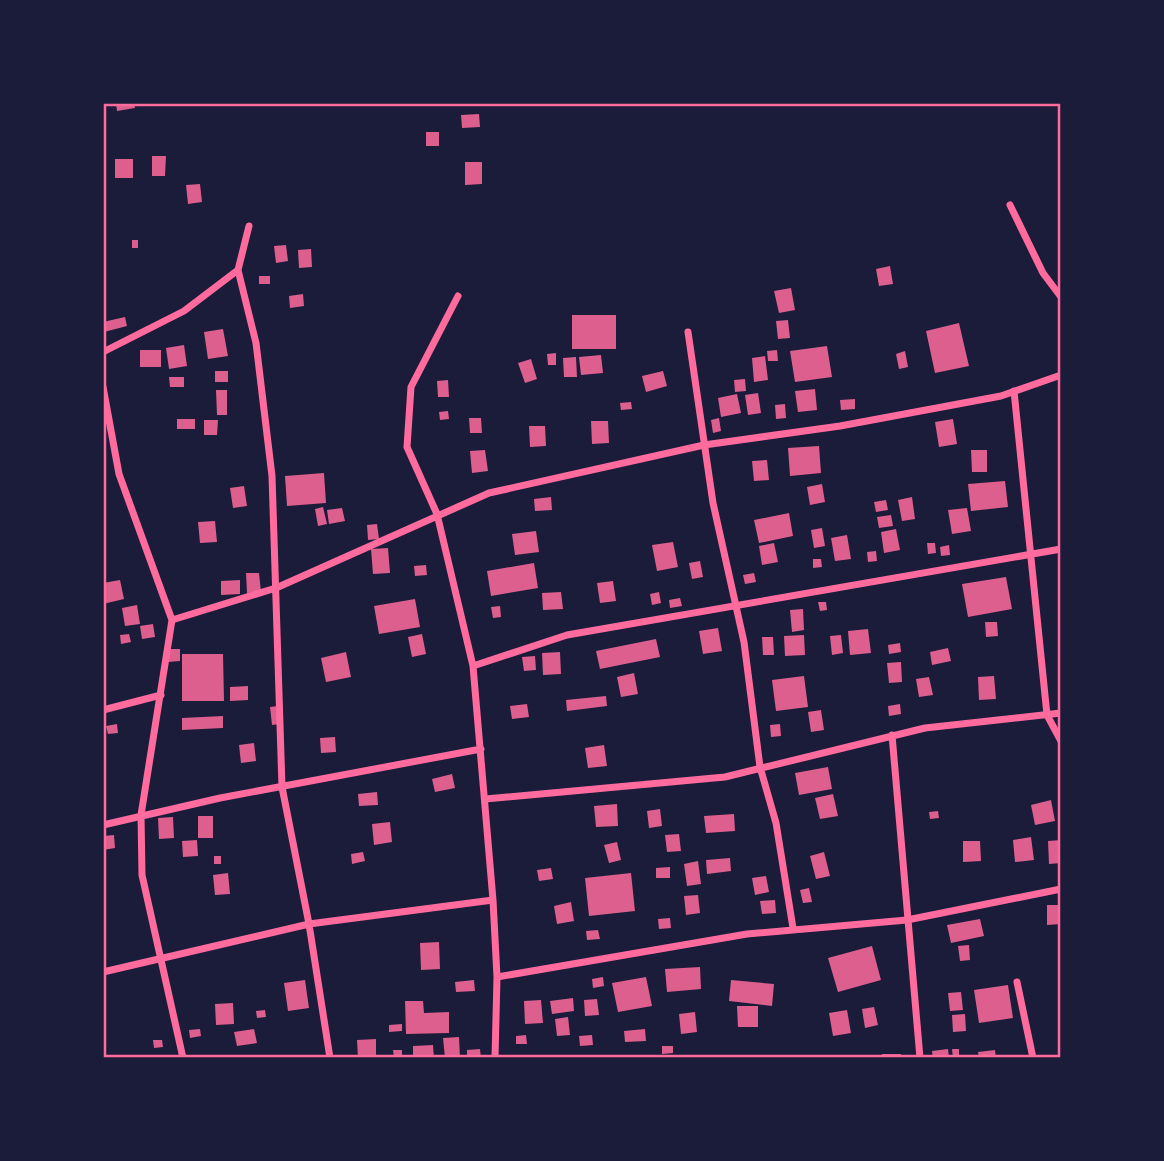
<svg xmlns="http://www.w3.org/2000/svg" width="1164" height="1161" viewBox="0 0 1164 1161" font-family="'Sofia Sans Condensed',sans-serif">
<style>
.building{fill:#dd5f8e}
.lines{fill:none;stroke-linecap:round;stroke-linejoin:round}
.minor{stroke:#ff6b9d;stroke-width:7}
.neatline{fill:none;stroke:#ff6b9d;stroke-width:2.5}
</style>
<rect width="100%" height="100%" fill="#1b1b3a"/>
<path class="building" d="M116,103h18l1,5 -18,3z
M479,114l1,13 -18,1 -1,-13z
M426,132h13v14h-13z
M152,156h14l-1,20h-13z
M115,159h18v19h-18z
M465,162h17v22l-17,1z
M200,184l2,18 -14,2 -2,-19z
M132,240h6v8h-6z
M286,245l2,16 -12,2 -2,-17z
M311,249l1,18 -13,1 -1,-18z
M890,266l3,18 -14,2 -3,-17z
M259,276h11v8h-11z
M791,288l4,22 -16,3 -5,-22z
M303,294l1,12 -14,2 -1,-12z
M572,315h44v34h-44z
M125,317l2,9 -23,6 -1,-10z
M788,320l2,18 -12,1 -2,-18z
M959,323l10,43 -34,7 -9,-42z
M223,329l5,27 -20,3 -4,-27z
M184,345l3,21 -18,3 -3,-21z
M827,346l5,31 -37,5 -5,-31z
M140,350h21v17h-21z
M777,350l1,11h-10l-1,-10z
M905,351l3,16 -9,2 -3,-15z
M556,353v12h-8l-1,-11z
M601,355l2,18 -22,2 -2,-18z
M765,356l3,24 -14,2 -2,-24z
M576,357l1,20h-13l-1,-19z
M531,359l6,20 -12,4 -7,-20z
M215,371h13v11h-13z
M663,371l4,15 -21,6 -4,-16z
M169,377h15v10h-14z
M745,379l1,12 -11,1 -1,-12z
M448,380l1,17h-11l-1,-16z
M815,389l2,21 -19,2 -3,-21z
M216,390h11v25h-10z
M758,393l3,20 -13,2 -3,-20z
M737,394l4,19 -20,4 -3,-19z
M855,399v10l-14,1 -1,-10z
M631,402l1,7 -11,1 -1,-7z
M785,404l1,14 -10,1 -1,-14z
M448,411l1,8 -9,1 -1,-8z
M469,418h12l1,15h-12z
M719,418l2,13 -8,2 -2,-13z
M177,419h18v10h-18z
M953,419l4,25 -18,3 -4,-25z
M204,420h14l-1,15h-13z
M591,421h17l1,22 -17,1z
M529,426h16l1,20 -16,1z
M819,446l2,27 -31,3 -2,-28z
M485,450l3,21 -16,2 -2,-22z
M971,450h16v22h-15z
M767,460l2,20 -15,1 -2,-20z
M324,473l2,30 -39,3 -2,-30z
M1005,481l3,26 -37,4 -3,-27z
M822,484l3,18 -15,3 -3,-18z
M244,486l3,20 -14,2 -3,-20z
M551,497l1,13 -17,1 -1,-12z
M912,497l3,22 -13,2 -4,-21z
M886,500l2,10 -12,2 -2,-10z
M323,507l4,17 -9,2 -3,-17z
M342,508l3,13 -16,3 -2,-14z
M967,508l4,23 -19,3 -4,-24z
M789,513l4,23 -34,7 -5,-23z
M891,515l2,11 -14,2 -2,-11z
M215,521l2,21 -17,1 -2,-21z
M377,524l2,15 -11,1 -1,-15z
M822,528l3,18 -11,2 -3,-18z
M896,529l4,21 -16,3 -3,-21z
M536,531l3,21 -24,3 -3,-21z
M847,535l4,24 -16,2 -4,-23z
M673,542l5,25 -21,4 -5,-26z
M774,543l4,19 -16,3 -3,-19z
M927,543h8l1,10 -8,1z
M949,545l1,10 -9,1 -1,-9z
M388,548l2,25 -17,1 -2,-25z
M876,551l1,10 -9,1 -1,-10z
M813,559h8l1,8 -9,1z
M700,561l3,16 -11,2 -3,-16z
M534,563l4,25 -47,8 -4,-25z
M426,565l1,10 -12,1 -1,-10z
M246,573h13l2,19 -14,1z
M754,573l2,9 -11,2 -2,-9z
M1006,577l6,32 -44,8 -6,-33z
M120,580l4,19 -21,5v-21z
M240,580v14l-19,1v-14z
M613,581l3,20 -16,2 -3,-20z
M561,592l2,17 -20,1 -1,-17z
M659,592l2,11 -9,2 -2,-11z
M680,598l2,8 -12,2 -1,-8z
M415,599l5,28 -41,7 -5,-28z
M818,602h8l1,8 -7,1z
M137,605l3,19 -15,2 -3,-18z
M500,606l1,11 -8,1 -2,-11z
M803,609l1,21 -12,2 -2,-22z
M985,622h12l1,14 -12,1z
M153,624l2,13 -13,2 -2,-13z
M718,628l4,23 -19,3 -4,-23z
M868,629l3,24 -21,2 -2,-24z
M129,634l2,8 -10,2 -1,-9z
M422,634l4,20 -14,3 -4,-20z
M804,635l1,20 -20,1 -1,-20z
M841,635l2,18 -11,2 -2,-19z
M762,637h11l1,18h-11z
M656,639l4,18 -60,12 -4,-18z
M900,643l1,9 -12,2 -1,-9z
M948,648l3,13 -19,4 -2,-13z
M168,649h12v12l-12,1z
M346,652l5,25 -25,5 -5,-24z
M560,652l1,22 -18,1 -1,-22z
M182,654h41l1,47h-42z
M535,656l1,14 -12,1 -2,-14z
M901,662l1,20 -13,1 -2,-20z
M634,673l4,21 -17,3 -4,-20z
M804,676l4,31 -32,4 -4,-31z
M994,676l2,23 -17,1 -1,-23z
M929,677l4,18 -14,2 -3,-18z
M248,686v14l-18,1v-14z
M606,696l1,10 -40,5 -1,-11z
M527,704l2,13 -17,2 -2,-13z
M900,704l1,10 -12,2 -1,-10z
M278,706l2,18 -8,1 -2,-18z
M821,710l3,20 -13,2 -3,-20z
M223,716v12l-41,2v-12z
M117,724l1,9 -10,1 -2,-8z
M780,724l1,12 -10,1 -1,-12z
M335,737l1,15 -15,1 -1,-15z
M254,743l2,18 -15,2 -2,-18z
M604,745l3,21 -19,2 -3,-20z
M828,767l4,22 -33,6 -4,-22z
M452,774l3,14 -20,4 -3,-13z
M377,792l1,13 -19,1 -1,-12z
M833,794l5,22 -18,3 -5,-21z
M1051,800l4,21 -20,4 -4,-20z
M617,804l1,22 -22,1 -2,-21z
M660,809l2,17 -13,2 -2,-17z
M938,811l1,7 -9,1 -1,-7z
M734,814l1,17 -29,2 -2,-17z
M198,816h15v22h-15z
M173,817l1,21 -15,1 -1,-21z
M390,822l2,20 -18,3 -2,-21z
M679,834l2,17 -14,1 -2,-17z
M114,835l1,13 -12,2v-14z
M1031,837l3,23 -19,2 -2,-22z
M197,840l1,16 -15,1 -1,-16z
M1061,840v23l-12,1 -1,-23z
M963,841h17l1,20 -18,1z
M617,842l4,18 -12,3 -5,-18z
M363,852l2,9 -13,3 -1,-10z
M824,852l6,24 -14,3 -6,-23z
M214,856h7v8h-7z
M730,858l1,13 -24,3 -1,-14z
M698,861l3,23 -14,2 -3,-22z
M670,867v11h-14v-10z
M551,868l2,11 -14,2 -2,-11z
M228,873l2,21 -15,1 -2,-20z
M631,873l4,38 -46,5 -4,-38z
M766,876l3,16 -14,3 -3,-17z
M809,888l3,14 -9,1 -3,-13z
M698,895l2,18 -14,2 -2,-19z
M775,900l1,13 -14,1 -2,-13z
M571,902l3,19 -17,3 -3,-18z
M1047,905h14v19l-14,1z
M670,918l1,10 -12,1 -1,-10z
M980,919l4,17 -33,7 -4,-18z
M598,930l2,9 -13,1 -1,-9z
M439,942l1,27 -19,1 -1,-27z
M969,945l1,15 -10,1 -2,-15z
M872,946l9,34 -43,12 -10,-34z
M700,967l1,22 -34,3 -2,-23z
M603,977l1,9 -11,2 -1,-9z
M646,977l6,29 -34,6 -6,-29z
M305,980l4,28 -21,3 -4,-28z
M474,980l1,11 -19,1 -1,-10z
M731,980l43,4 -2,22 -43,-5z
M1008,985l5,33 -34,5 -5,-33z
M961,992l2,18 -13,1 -2,-18z
M573,998l1,13 -22,3 -2,-13z
M597,999l2,16 -14,1 -1,-16z
M541,1000l2,23 -18,1 -1,-23z
M405,1001h18l1,12 25,-1v21l-43,1z
M233,1003l1,21 -18,1 -1,-21z
M737,1006h21v21h-20z
M874,1007l4,18 -13,3 -3,-19z
M265,1010l1,7 -9,1 -1,-7z
M847,1010l4,23 -18,3 -4,-23z
M695,1012l2,20 -16,2 -2,-20z
M965,1014l1,17 -13,1 -1,-17z
M568,1017l2,18 -13,1 -2,-17z
M402,1024v7l-13,1v-7z
M200,1029l1,7 -11,2 -1,-8z
M254,1029l3,14 -20,3 -3,-14z
M645,1029l1,12 -21,1 -1,-11z
M526,1035l1,9h-11v-8z
M592,1035l1,10 -13,1 -1,-10z
M459,1037l1,21h-15l-2,-20z
M376,1039v19h-18l-1,-18z
M153,1040h9l1,7 -9,1z
M433,1045l1,13h-21v-12z
M662,1046h11v7l-11,1z
M480,1049l1,9h-14v-8z
M948,1049l1,9h-16l-1,-7z
M952,1049h7v9h-6z
M393,1050h9v8h-8z
M995,1050l1,8h-17l-1,-6z
M882,1054h19v4h-19z"/>
<g class="lines">
<path class="minor" d="M1010,205l33,68 18,24
M238,270l18,73 16,133 10,311 27,137 21,134
M458,296l-47,91 -4,60 30,67 36,152 20,234 4,77 -2,81
M688,332l25,171 31,139 16,125 16,56 17,105
M103,352l81,-41 54,-41 11,-44
M103,387l16,87 53,146 -31,195 1,60 41,183
M1014,391l33,324 14,26
M172,620l104,-32 213,-95 215,-48 136,-19 161,-30 60,-21
M473,666l94,-31 494,-86
M103,710l58,-15
M892,735l28,323
M485,799l240,-22 200,-49 136,-15
M103,825l117,-27 261,-49
M103,972l206,-48 184,-24
M497,977l250,-43 160,-14 154,-31
M1017,982l16,76"/>
</g>
<rect width="1164" height="1161" fill="none" stroke="#1b1b3a" stroke-width="210"/>
<rect x="105" y="105" width="954" height="951" class="neatline"/>
</svg>
